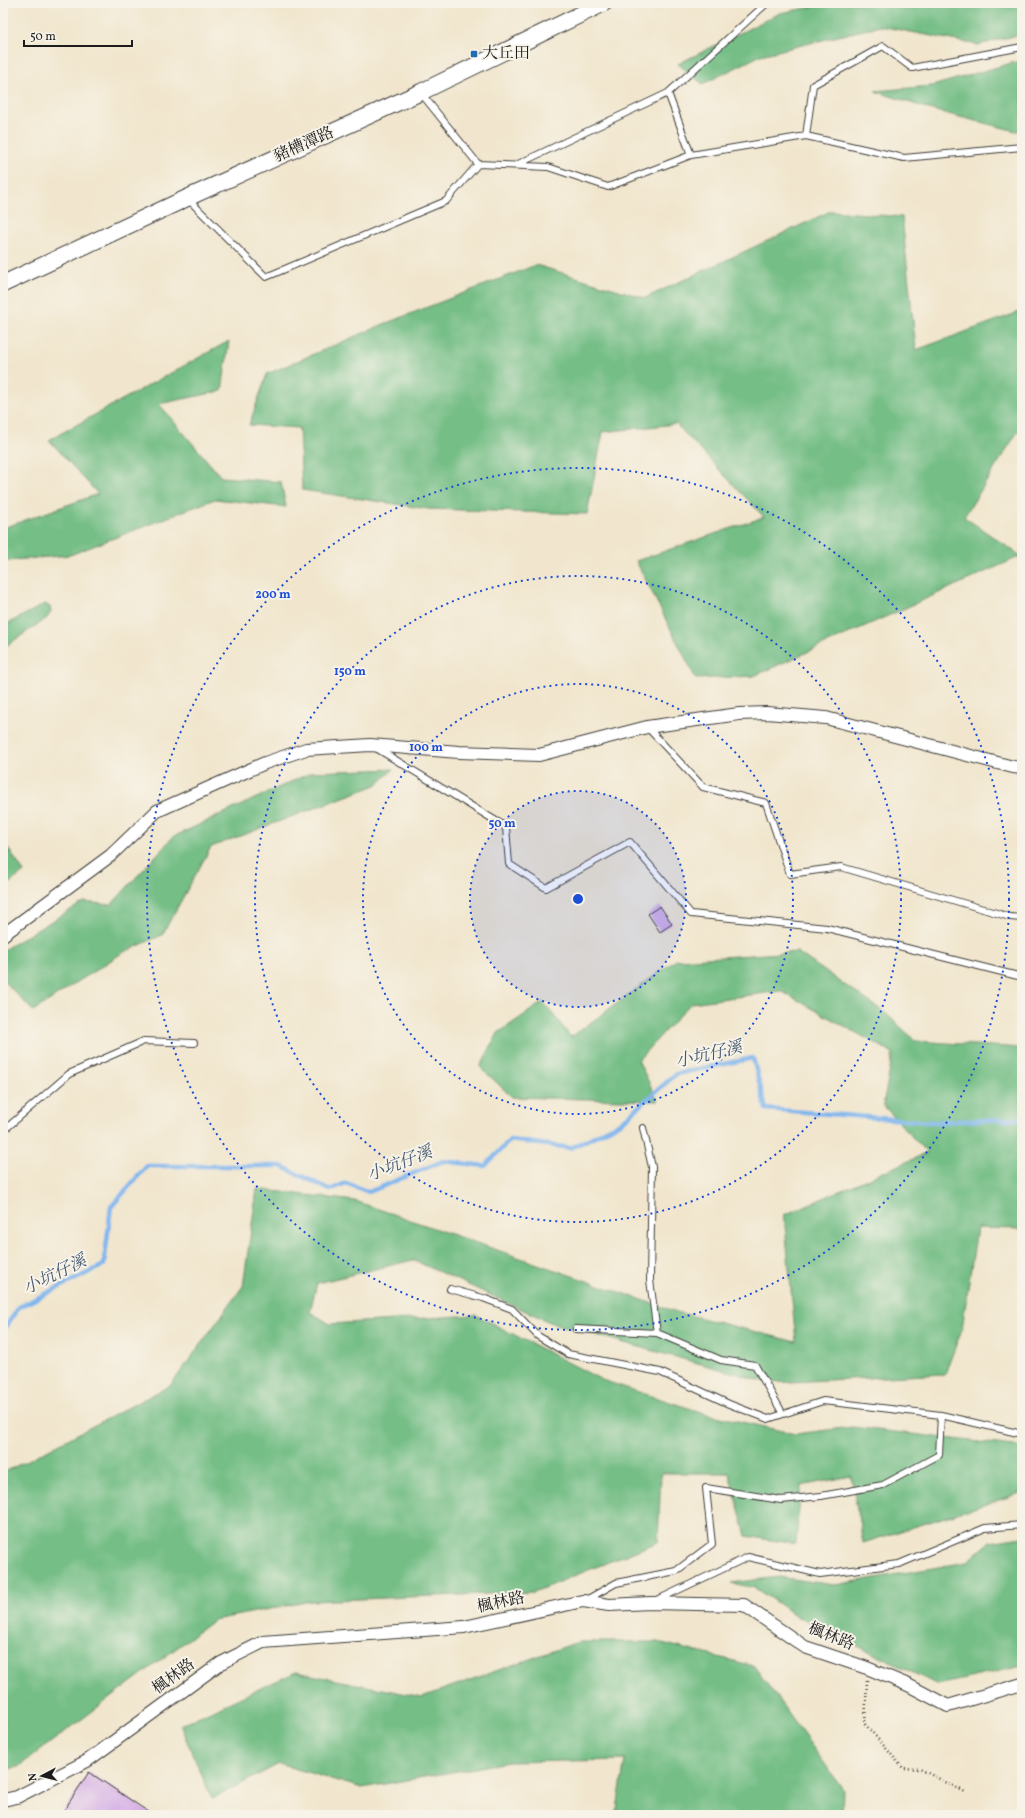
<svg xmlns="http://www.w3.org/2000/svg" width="1025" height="1818" viewBox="0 0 1025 1818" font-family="Vollkorn,'Noto Serif TC',serif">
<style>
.forest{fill:#74be86;stroke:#486d51}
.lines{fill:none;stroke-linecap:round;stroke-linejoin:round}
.stream{stroke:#7fb5ee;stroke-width:4.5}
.building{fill:#cea0e6}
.service-casing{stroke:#3c3a37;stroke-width:8}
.minor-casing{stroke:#3c3a37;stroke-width:14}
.tertiary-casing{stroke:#3c3a37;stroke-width:18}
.path{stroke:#3c3a37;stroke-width:2.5;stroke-dasharray:1 3;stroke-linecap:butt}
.service{stroke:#fff;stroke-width:6}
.minor{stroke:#fff;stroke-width:12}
.tertiary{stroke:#fff;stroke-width:16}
.ring{fill:none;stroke:#1d4ed8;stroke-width:2;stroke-dasharray:2 4}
.poi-dot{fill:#1f6fb2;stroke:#f7f3e8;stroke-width:1.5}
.labels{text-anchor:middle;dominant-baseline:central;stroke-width:4;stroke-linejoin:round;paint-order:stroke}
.poi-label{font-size:16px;fill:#1c1c1c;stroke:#f7f3e8;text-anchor:start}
.street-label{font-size:16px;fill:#1c1c1c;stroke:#f7f3e8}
.water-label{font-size:17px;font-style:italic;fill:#445970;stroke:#f7f3e8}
.centre{fill:#1d4ed8;stroke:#f7f3e8;stroke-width:2}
.ring-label{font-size:12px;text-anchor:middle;font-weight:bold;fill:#1d4ed8;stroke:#f7f3e8;stroke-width:4;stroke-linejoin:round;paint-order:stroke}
</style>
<rect width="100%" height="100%" fill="#f7f3e8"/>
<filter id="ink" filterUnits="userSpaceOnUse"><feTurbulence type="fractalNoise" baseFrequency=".025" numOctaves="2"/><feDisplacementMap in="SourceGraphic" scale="8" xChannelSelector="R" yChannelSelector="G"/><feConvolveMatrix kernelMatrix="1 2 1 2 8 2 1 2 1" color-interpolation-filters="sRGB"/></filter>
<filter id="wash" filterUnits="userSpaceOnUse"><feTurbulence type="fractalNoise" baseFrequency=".012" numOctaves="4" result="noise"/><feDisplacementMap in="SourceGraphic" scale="16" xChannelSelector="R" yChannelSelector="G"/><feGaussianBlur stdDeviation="0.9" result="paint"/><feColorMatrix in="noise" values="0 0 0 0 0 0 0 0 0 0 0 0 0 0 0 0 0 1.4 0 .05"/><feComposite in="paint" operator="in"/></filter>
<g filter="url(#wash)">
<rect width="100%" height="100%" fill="#f1e6cd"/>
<path class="forest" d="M833,3h189v31l-44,11 -98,-19 -119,29 -58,29 -25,-20 102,-51z
M1022,60v71h-6l-84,-21 -57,-19 57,-5z
M831,211l71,6 14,133 106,-39v114l-58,92 57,39 -267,120 -58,3 -60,-118 128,-44 -88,-93 -73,8 -16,82 -158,-5 -127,-19 -3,-62 -50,-3 18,-51 117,-50 152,-59 109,33z
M229,341l-7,50 -63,13 62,73 60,5 5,25 -71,-8 -145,56 -67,6v-33l95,-34 -49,-54z
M45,604l5,3 1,5 -4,6 -44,30v-22z
M394,769l-18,16 -165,62 -49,88 -40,18 -89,58 -30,-31v-30l81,-48 27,3 62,-68 139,-65z
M3,841l21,31 -21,16z
M797,952l87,60 32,29 106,7v181l-45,-1 -15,101 -17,45 -175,9 -218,-60 -139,-63 -96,23 -7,29 20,12 146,-9 126,65 105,34 88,20 57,-7 170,20 -1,46 -158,50 -12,-67 -50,10 -5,58 -50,-8 -17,-63h-68l-3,69 -124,50 -223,9 -97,19 -196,147 -15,3v-297l168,-88 72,-99 14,-97 98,12 322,111 119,30 -12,-127 143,-62 -44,-48 10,-52 -112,-62 -90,12 -53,57 20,41 -146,-4 -32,-30 18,-34 45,-31 28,35 105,-77z
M1022,1537v129l-84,19 -140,-68 -43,-29 -24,-5 48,-6 56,8 132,-23 23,-20z
M578,1642h80l96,24 89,123 -1,26h-226l9,-55 -117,2 -146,26 -83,-24 -67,35 -32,-74 116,-53 126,25z"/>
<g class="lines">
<path class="stream" d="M3,1331l16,-24 85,-42 7,-58 36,-41h134l49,24 16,-7 23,9 74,-31 42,5 25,-26 61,8 49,-25 56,-49 77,-16 13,51 164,13 92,-3"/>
</g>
<g id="blocks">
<path class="building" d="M660,906l12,18 -12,8 -12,-18z
M89,1772l64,43h-92z"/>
</g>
</g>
<g filter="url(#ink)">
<use href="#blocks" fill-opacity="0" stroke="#3c3a37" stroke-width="1"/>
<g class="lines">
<defs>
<path id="service" d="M421,93l57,71
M806,136l7,-51 70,-39 29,22 110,-21
M691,155l-23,-62 99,-90
M516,165l152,-72
M188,199l78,78 180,-76 32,-37 70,3 60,20 83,-32 115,-19 98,22 118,-11
M647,727l56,60 63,16 24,71 51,-7 169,50 12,1
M376,748l130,79 3,37 37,24 84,-46 61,72 136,14 195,49
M643,1128l9,39 -2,113 7,53
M3,1131l66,-57 75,-33 50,2
M450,1289l33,9 29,11 26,27 30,18 92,18 69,32 39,15 55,-18 118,14 81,19
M576,1329l81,4 64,27 34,5 28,49
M586,1600l30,-17 60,-12 36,-27 -6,-56 75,12 40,-4 62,-11 56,-30 2,-40
M655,1601l93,-44 72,17 79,-10 86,-36 37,-3"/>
<path id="minor" d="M3,935l107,-79 47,-45 108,-48 41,-14 64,-4 89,7 80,3 108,-28 92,-13 28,-1 59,5 187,49 9,1
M3,1800l14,-3 70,-36 134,-98 42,-21 201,-15 119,-26 26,4 41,-2 94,2 61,42 62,21 41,17 40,21 74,-22"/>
<path id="tertiary" d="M3,284l184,-86 234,-106 183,-89"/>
</defs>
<use href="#service" class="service-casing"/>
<use href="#minor" class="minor-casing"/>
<use href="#tertiary" class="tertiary-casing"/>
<path class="path" d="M867,1680l-2,44 38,44 17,1 47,24"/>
<use href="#service" class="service"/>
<use href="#minor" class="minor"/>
<use href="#tertiary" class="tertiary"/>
</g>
</g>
<circle cx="578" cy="899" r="108" fill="#1d4ed8" fill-opacity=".12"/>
<g class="ring">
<circle cx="578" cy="899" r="108"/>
<circle cx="578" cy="899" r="215"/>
<circle cx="578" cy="899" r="323"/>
<circle cx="578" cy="899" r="431"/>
</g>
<rect class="poi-dot" x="470" y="50" width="8" height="8" rx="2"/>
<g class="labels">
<g class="poi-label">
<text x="482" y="54">大丘田</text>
</g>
<g class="street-label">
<text transform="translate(304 145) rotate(-24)">豬槽潭路</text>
<text transform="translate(501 1603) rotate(-12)">楓林路</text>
<text transform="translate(831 1637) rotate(22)">楓林路</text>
<text transform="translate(174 1677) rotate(-36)">楓林路</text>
</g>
<g class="water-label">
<text transform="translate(709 1055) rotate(-13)">小坑仔溪</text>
<text transform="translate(400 1164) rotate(-21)">小坑仔溪</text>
<text transform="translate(55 1275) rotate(-26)">小坑仔溪</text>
</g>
</g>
<circle cx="578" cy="899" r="6" class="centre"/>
<g class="ring-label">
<text x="273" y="598">200 m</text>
<text x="350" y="675">150 m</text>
<text x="426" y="751">100 m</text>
<text x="502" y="827">50 m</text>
</g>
<rect width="1025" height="1818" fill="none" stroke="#f7f3e8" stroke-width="16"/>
<g transform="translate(42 1776) rotate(263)" stroke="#f7f3e8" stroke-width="3" paint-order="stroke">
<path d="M0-3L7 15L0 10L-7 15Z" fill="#1c1c1c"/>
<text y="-6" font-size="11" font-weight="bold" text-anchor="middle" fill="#1c1c1c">N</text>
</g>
<path d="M24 40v6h108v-6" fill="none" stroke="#1c1c1c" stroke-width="2"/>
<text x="30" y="40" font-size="12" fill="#1c1c1c" stroke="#f7f3e8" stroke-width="3" paint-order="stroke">50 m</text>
</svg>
